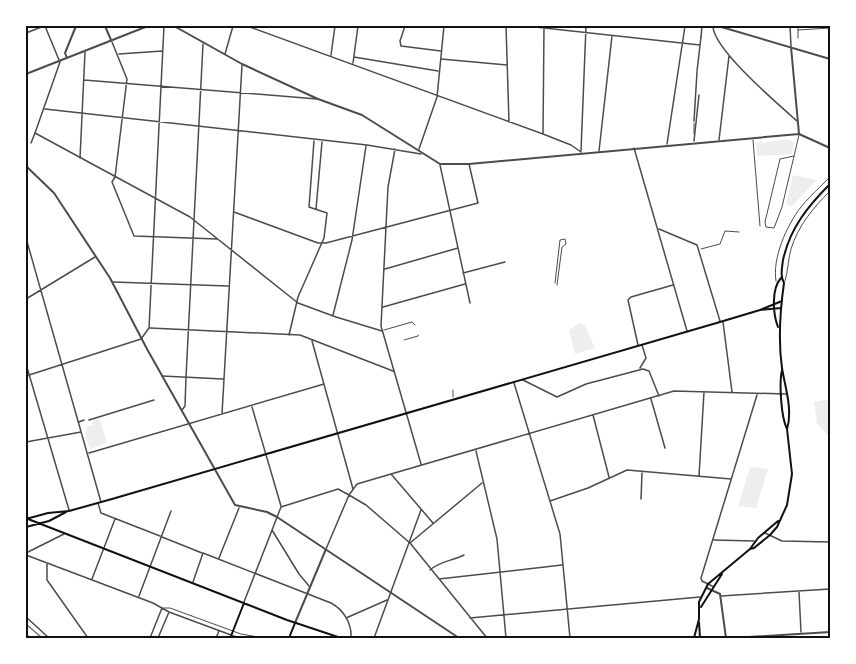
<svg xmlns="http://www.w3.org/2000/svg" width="856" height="664" viewBox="0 0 856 664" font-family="'IBM Plex Sans',sans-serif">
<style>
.green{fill:#eee}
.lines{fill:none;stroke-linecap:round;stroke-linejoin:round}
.service{stroke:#4c4c4c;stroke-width:1}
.pedestrian{stroke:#4c4c4c;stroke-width:1.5}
.minor{stroke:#4c4c4c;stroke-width:1.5}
.tertiary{stroke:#4c4c4c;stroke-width:2}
.secondary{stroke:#111;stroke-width:2}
.tram{stroke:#707070;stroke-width:1.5}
.neatline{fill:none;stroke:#111;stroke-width:2}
</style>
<rect width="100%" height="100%" fill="#fff"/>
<path class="green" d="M784,139l7,1 3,3 -2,11 -35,2 -1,-12 2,-2 5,-1v2z
M793,175l24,5 -25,26 -6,-2z
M579,323l6,2 10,23 -20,6 -6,-24z
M830,399v38l-13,-13 -3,-22z
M100,419l7,24 -17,6 -5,-14 2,-8 6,-2 -1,-4z
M750,467l18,2 -12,39 -18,-2z"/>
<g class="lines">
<path class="service" d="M798,26v12
M798,30l32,-2
M694,123v11
M753,140l7,86
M794,156l-14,3 -15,63 1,5 8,1 8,-21 17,-72
M701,249l19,-5 5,-13 14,1
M776,281c-4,-23 11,-56 25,-74 9,-11 19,-20 29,-30
M785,281c3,-10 3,-21 6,-32 7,-23 22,-41 39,-58
M555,283l5,-43 5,-1 1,5 -4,3 -5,38
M384,330l28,-8 3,3
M404,340l14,-4v-1
M453,390v7
M163,608h7l71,26 23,4"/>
<path class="pedestrian" d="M45,26l14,34
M26,33l18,-7
M701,37l1,-11
M694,121l3,-49
M31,143l4,-10
M89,420l65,-20
M79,422l5,-2
M162,537l40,16
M216,638l3,-7"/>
<path class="minor" d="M247,26l296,108 28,11 10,7
M405,26l-5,15 1,5 40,5
M506,26l3,96
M526,26l174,19
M713,26c0,23 65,78 84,95
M790,26l1,20
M112,42l15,37 -12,98 -3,5 22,54 83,3
M119,54l43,-3
M225,54l8,-28
M331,55l4,-29
M354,57l84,14
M441,59l66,6
M60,62l-25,71 155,84 108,86 38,14 46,14
M353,63l5,-37
M697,71l4,-34
M84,80l233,19
M45,109l322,36 54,9
M543,134l1,-106
M719,140l10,-84
M694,141l5,-46
M667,144l18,-118
M634,148l53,183
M395,149l-7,38 -7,139 40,138
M419,149l18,-52 7,-71
M581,151l5,-125
M599,151l13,-115
M80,158l5,-106
M440,165l30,138
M316,209l6,-67
M234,212l84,31h8l152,-40 -9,-39
M659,229l38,16 23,76
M26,238l75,264
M385,269l73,-21
M463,273l42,-11
M113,282l115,4
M26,299l69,-42
M383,307l82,-23
M333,315l19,-75 14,-94
M723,322l9,70
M150,328l150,7 93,36
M289,335l9,-38 26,-59 3,-25 -18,-6 5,-66
M312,341l41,148
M638,345l-10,-45 3,-3 42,-12
M26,364l43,146
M640,368l6,-10 -4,-13
M26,376l115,-37 8,-11 15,-302
M162,376l61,3
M523,380l34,17 29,-13 57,-15 6,2 10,25
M514,383l46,151 10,104
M651,399l14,49
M252,407l29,99
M182,410l3,-4 1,-29 17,-333
M222,414l20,-349
M593,415l16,62
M26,442l55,-10
M476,451l21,88 9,99
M89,453l235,-69
M391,474l42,49
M699,476l5,-84
M641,499l1,-26
M550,501l38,-13 39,-18 104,9
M98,503l3,10 59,23
M281,507l57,-18 11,6 8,-11 317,-93 112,3
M272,530l27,44 10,12
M765,533l17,8 48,1
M714,540l40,1
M410,543l72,-60
M326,549l23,-54 17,10 44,38 77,95
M26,553l38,-19
M26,555l127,48 16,9 62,23
M219,558l20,-50
M47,564v16l41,58
M430,570c10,-9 22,-9 34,-15
M92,579l23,-60
M439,579l123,-14
M193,582l10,-29 128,50c13,7 21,21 20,35
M714,587l-12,-6 -1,-3 56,-183
M799,592l2,40
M139,596l32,-85
M721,596l109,-7
M244,602l37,-95
M26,617l23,21
M346,618l41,-18
M470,618l230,-21
M26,634l4,4
M150,638l12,-30
M158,638l11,-26
M374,638l47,-128"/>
<path class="tertiary" d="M105,26l6,14
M174,26l68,38 76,35 44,16 78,49h29l330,-30 31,14
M718,26l112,33
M791,47l8,87
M67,58l-2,-5 11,-27
M26,74l122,-48
M26,166l28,27 56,85 37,71 88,156 32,7 10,5 182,121
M707,588l13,6 6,44
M295,623l31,-74
M732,638l98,-6"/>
<path class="secondary" d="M760,310l21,-2
M778,327c-5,-13 -7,-38 3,-49
M782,370c-3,13 -1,47 5,59
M26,513l2,6
M26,519l22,-6 21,-2 43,-12 608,-177 40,-12 22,-9
M28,519l259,101 54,18
M26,527l23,-6 17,-9
M750,549l4,-1 16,-13 7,-8 10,-22 5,-31 -5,-45c6,-19 -2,-42 -5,-61 -4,-28 -2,-57 2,-85 -4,-7 -2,-15 -1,-23 7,-32 25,-54 47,-76
M701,607l21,-33
M699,622l1,16
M242,638l-11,-2 13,-33
M289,638l6,-15
M694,638l5,-19v-17l9,-18 42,-35 8,-11 20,-17"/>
<path class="tram" d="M26,624l16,14"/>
</g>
<rect width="856" height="664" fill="none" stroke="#ffffff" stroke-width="54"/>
<rect x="27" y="27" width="802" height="610" class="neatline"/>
</svg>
